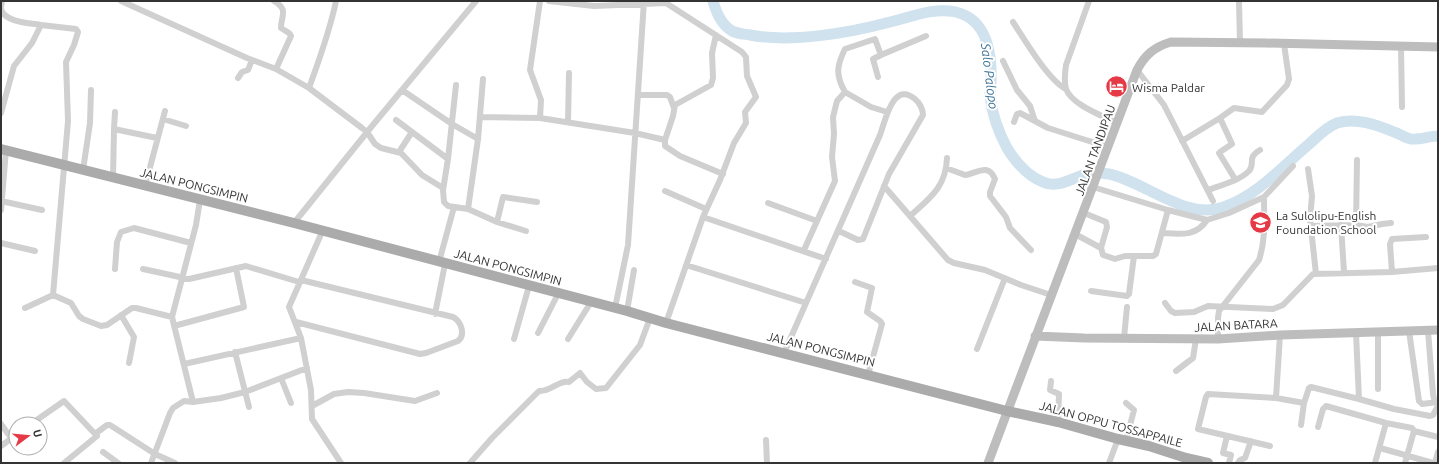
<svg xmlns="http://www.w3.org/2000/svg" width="1439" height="464" viewBox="0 0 1439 464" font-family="Ubuntu,sans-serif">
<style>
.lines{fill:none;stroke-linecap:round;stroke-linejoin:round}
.river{stroke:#cfe2ee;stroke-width:11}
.street{stroke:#d0d0d0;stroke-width:6}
.secondary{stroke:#bdbdbd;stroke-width:9}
.primary{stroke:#ababab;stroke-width:10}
.labels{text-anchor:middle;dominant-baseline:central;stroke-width:4;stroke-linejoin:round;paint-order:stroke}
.poi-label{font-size:12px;fill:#333;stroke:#fff;text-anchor:start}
.street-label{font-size:12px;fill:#333;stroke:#fff}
.water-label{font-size:13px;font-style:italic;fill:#3f7597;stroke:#fff}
</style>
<rect width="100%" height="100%" fill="#fff"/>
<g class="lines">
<path class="river" d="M713,1c3,11 9,24 19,30 6,3 12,3 18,4 41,8 99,-2 140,-13 22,-5 43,-15 66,-10 32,8 36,42 35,70 0,5 -1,9 -1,14 2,17 9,37 17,52 8,13 21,28 36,34 14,7 29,-4 43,-8 7,-2 16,-1 23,0 37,8 77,47 115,33 34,-12 58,-40 84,-62 8,-7 18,-18 29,-22 19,-6 40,2 57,9 6,2 11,6 17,7 9,1 18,-3 27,-3"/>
<path class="street" d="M121,1l126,57 29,11 33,19 53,40 5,4 8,12 6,4 20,5 21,22 21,13
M274,1c15,9 7,14 7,27l8,5 2,3 -15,33
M540,1l-10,69 11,30 -1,18 95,15 30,7v6l15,10 43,18
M549,1l45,5 72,-3 76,49 4,5 1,19 9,21 -11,15 1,11 -12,20 -14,37 -17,37 -37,106
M1089,1l-23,64c-1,7 -2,17 0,24 6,16 37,27 51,34
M1239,1l1,42
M1,7l1,-6
M1,9c3,13 28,14 40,16
M1013,22c11,17 36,59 53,67
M1401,46l1,61
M1003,61l14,29 13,16 5,15
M1137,70l27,35 49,96
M878,77l-5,-18 8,-4
M238,78l4,-6 6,-2 4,-10
M456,85l-8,74 -5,31 1,12 4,4 20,3 10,-70 5,-60
M309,88c10,-28 21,-57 27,-87
M402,90l50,34 26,15
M845,92l26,15 16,5
M638,95h29l3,2 4,11
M115,112l-1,17 43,9
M1,113l13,-47 18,-23 9,-18 35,4 2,3 -4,13 -8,17 2,59 -15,174 18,8 8,13 4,3 18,7 6,-1 25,-17h4l36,9
M480,117l60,1
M163,119l23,7
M396,120l52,39
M568,122l1,-49
M1014,122l3,-8 3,-1 28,15 60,19
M665,140l8,-24 2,-11 36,-20 2,-7 -1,-25 4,-18
M1182,141l38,-23
M399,152l13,-20
M946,168l19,7c11,-1 23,-13 30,4l-5,13v4l16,21 4,11 21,22
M1308,169l4,27 -2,23 6,55
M83,170l7,-47 1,-33
M113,178l1,-49
M1235,179l-16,-26 1,-1 12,-8 -12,-26 14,-10 28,4 25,-27 2,-6 -5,-35
M145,186l20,-75
M884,186l64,74 6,3 31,7 36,15 30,10
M1093,187l75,23 39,10 22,-7 35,-16 29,-31
M1208,190c13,-5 31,-9 41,-19 7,-8 -3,-13 11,-21
M665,191l41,18
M1,201l41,9
M768,203l49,18 18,-40 -3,-24 2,-23 -1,-17 4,-16 8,-9c-10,-17 -8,-27 0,-43l30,-10 6,16 45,-19
M468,209l29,13 6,-25 34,5
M1,210l5,-60
M1084,213l22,9 1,5 -6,21
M910,216c20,-18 36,-29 37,-58
M703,217l123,42
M497,222l29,9
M294,223l78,-97 104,-125
M1341,225l3,47
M1356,225l1,-65
M1310,226l46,-1 12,2 14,-3 9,-1
M322,232l-33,75 12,31 10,52 1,29 29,44
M1162,233c18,1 34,4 45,-13
M1075,234l26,14 2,7 12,4 10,-3h9
M1,243l34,8
M804,250l13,-29
M439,262l15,-55
M686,265l120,38
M115,269l2,-27 4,-10 13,-4 57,15
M143,269l46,10 57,-13 53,16
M1392,272l-2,-28 2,-5 34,-2
M855,282l17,6 -5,24 13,9 2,3 -14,51
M1091,291l36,5 2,-2 5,-38h19l3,-2 12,-44
M1165,303l6,8 4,2 19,-1 14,-6 65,3 10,-4 30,-31 79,-2 46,-4
M25,308l28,-13
M615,308l13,-63 16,-244
M627,311l7,-41
M435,314l10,-50
M121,315l13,22 -5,26
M296,322l124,32 6,-1 32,-12c8,-6 3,-20 -5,-24l-152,-37
M174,326l70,-19 -8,-39
M1409,331l10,70 3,3 16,-2
M1428,331l5,63 1,5 4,3
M538,333l20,-39
M1356,333l3,66 35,10 36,7 3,-1 5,-9
M1378,333v56
M1124,338l3,-31
M514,339l15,-53
M568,339l23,-37
M1218,339v-21l1,-7 40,-51c7,-21 5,-42 5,-63
M977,349l28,-71
M235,352l14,55
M784,353l96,-218c5,-13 13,-55 35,-36 5,4 8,11 8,16l-34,59 -26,65 -5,1 -19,-9
M184,364l117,-26
M1176,371l17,-13 3,-19
M281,378l10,25
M1051,381l-1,9 9,4 -1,28
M1276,398l28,5
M193,402l28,-4 24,-6 62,-24
M1126,403l8,7 -8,31
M312,406l22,-12 14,-2 16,1 51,8 22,-8
M1,424l10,14
M31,424l33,-23 33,35 -33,27
M1301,425l3,-22 5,-15 2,-1 48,12
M1318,427l5,-18 3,-3 60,17 26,5 2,3 24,6
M95,434l12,-9h3l45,29 20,9
M1227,436l-4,17 8,2 -2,8
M766,440l1,23
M1,446l15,-11
M1270,446l-72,-17 8,-32 2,-3 68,4 4,-63
M1380,448l53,15
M103,452l15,11
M151,463l19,-50 3,-5 11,-7 9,1 -21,-85 24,-92 4,-25
M470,463l22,-25 47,-47c12,1 19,-11 30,-9l11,-9 7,9 9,7 10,-1 34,-43 10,-27
M1109,463l9,-24
M1238,463l2,-3 5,-2 6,-17
M1375,463l11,-40
M1405,463l9,-32
M1435,463l3,-11"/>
<path class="secondary" d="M1035,336l49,2 134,1 62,-4 158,-5
M988,463c49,-131 100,-261 149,-393 8,-15 17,-23 34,-28l95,1 172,4"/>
<path class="primary" d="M1,149l293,74 333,88 39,12 341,88 51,11 60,17 31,7 37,12 22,5"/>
</g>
<defs>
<symbol id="hotel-disc" viewBox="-11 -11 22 22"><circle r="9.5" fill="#e63946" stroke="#fff"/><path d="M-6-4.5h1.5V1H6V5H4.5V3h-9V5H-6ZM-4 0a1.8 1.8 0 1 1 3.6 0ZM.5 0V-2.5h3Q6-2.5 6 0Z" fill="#fff"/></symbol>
<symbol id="school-disc" viewBox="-11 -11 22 22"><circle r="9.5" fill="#e63946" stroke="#fff"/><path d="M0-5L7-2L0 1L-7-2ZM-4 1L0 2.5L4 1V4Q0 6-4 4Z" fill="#fff"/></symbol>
</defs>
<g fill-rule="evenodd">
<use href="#hotel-disc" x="1104" y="74" width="25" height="25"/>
<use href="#school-disc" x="1248" y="210" width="25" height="25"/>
</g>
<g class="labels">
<g class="poi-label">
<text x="1132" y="87">Wisma Paldar</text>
<text x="1276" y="215">La Sulolipu-English<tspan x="1276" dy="14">Foundation School</tspan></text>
</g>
<g class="street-label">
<text transform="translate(1095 150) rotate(-70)">JALAN TANDIPAU</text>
<text transform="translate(194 185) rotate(14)">JALAN PONGSIMPIN</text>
<text transform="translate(508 267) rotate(15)">JALAN PONGSIMPIN</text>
<text transform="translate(1236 325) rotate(-3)">JALAN BATARA</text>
<text transform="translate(821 349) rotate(14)">JALAN PONGSIMPIN</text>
<text transform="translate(1111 424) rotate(15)">JALAN OPPU TOSSAPPAILE</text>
</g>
<g class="water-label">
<text transform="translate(990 76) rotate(83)">Salo Palopo</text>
</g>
</g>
<rect width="1439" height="464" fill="none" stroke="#333333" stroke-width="4"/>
<g transform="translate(28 436) rotate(74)"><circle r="19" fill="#ffffff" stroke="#adadad"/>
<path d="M0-3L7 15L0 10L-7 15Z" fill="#e63946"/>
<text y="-6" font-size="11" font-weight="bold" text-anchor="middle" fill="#333333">U</text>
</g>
</svg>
